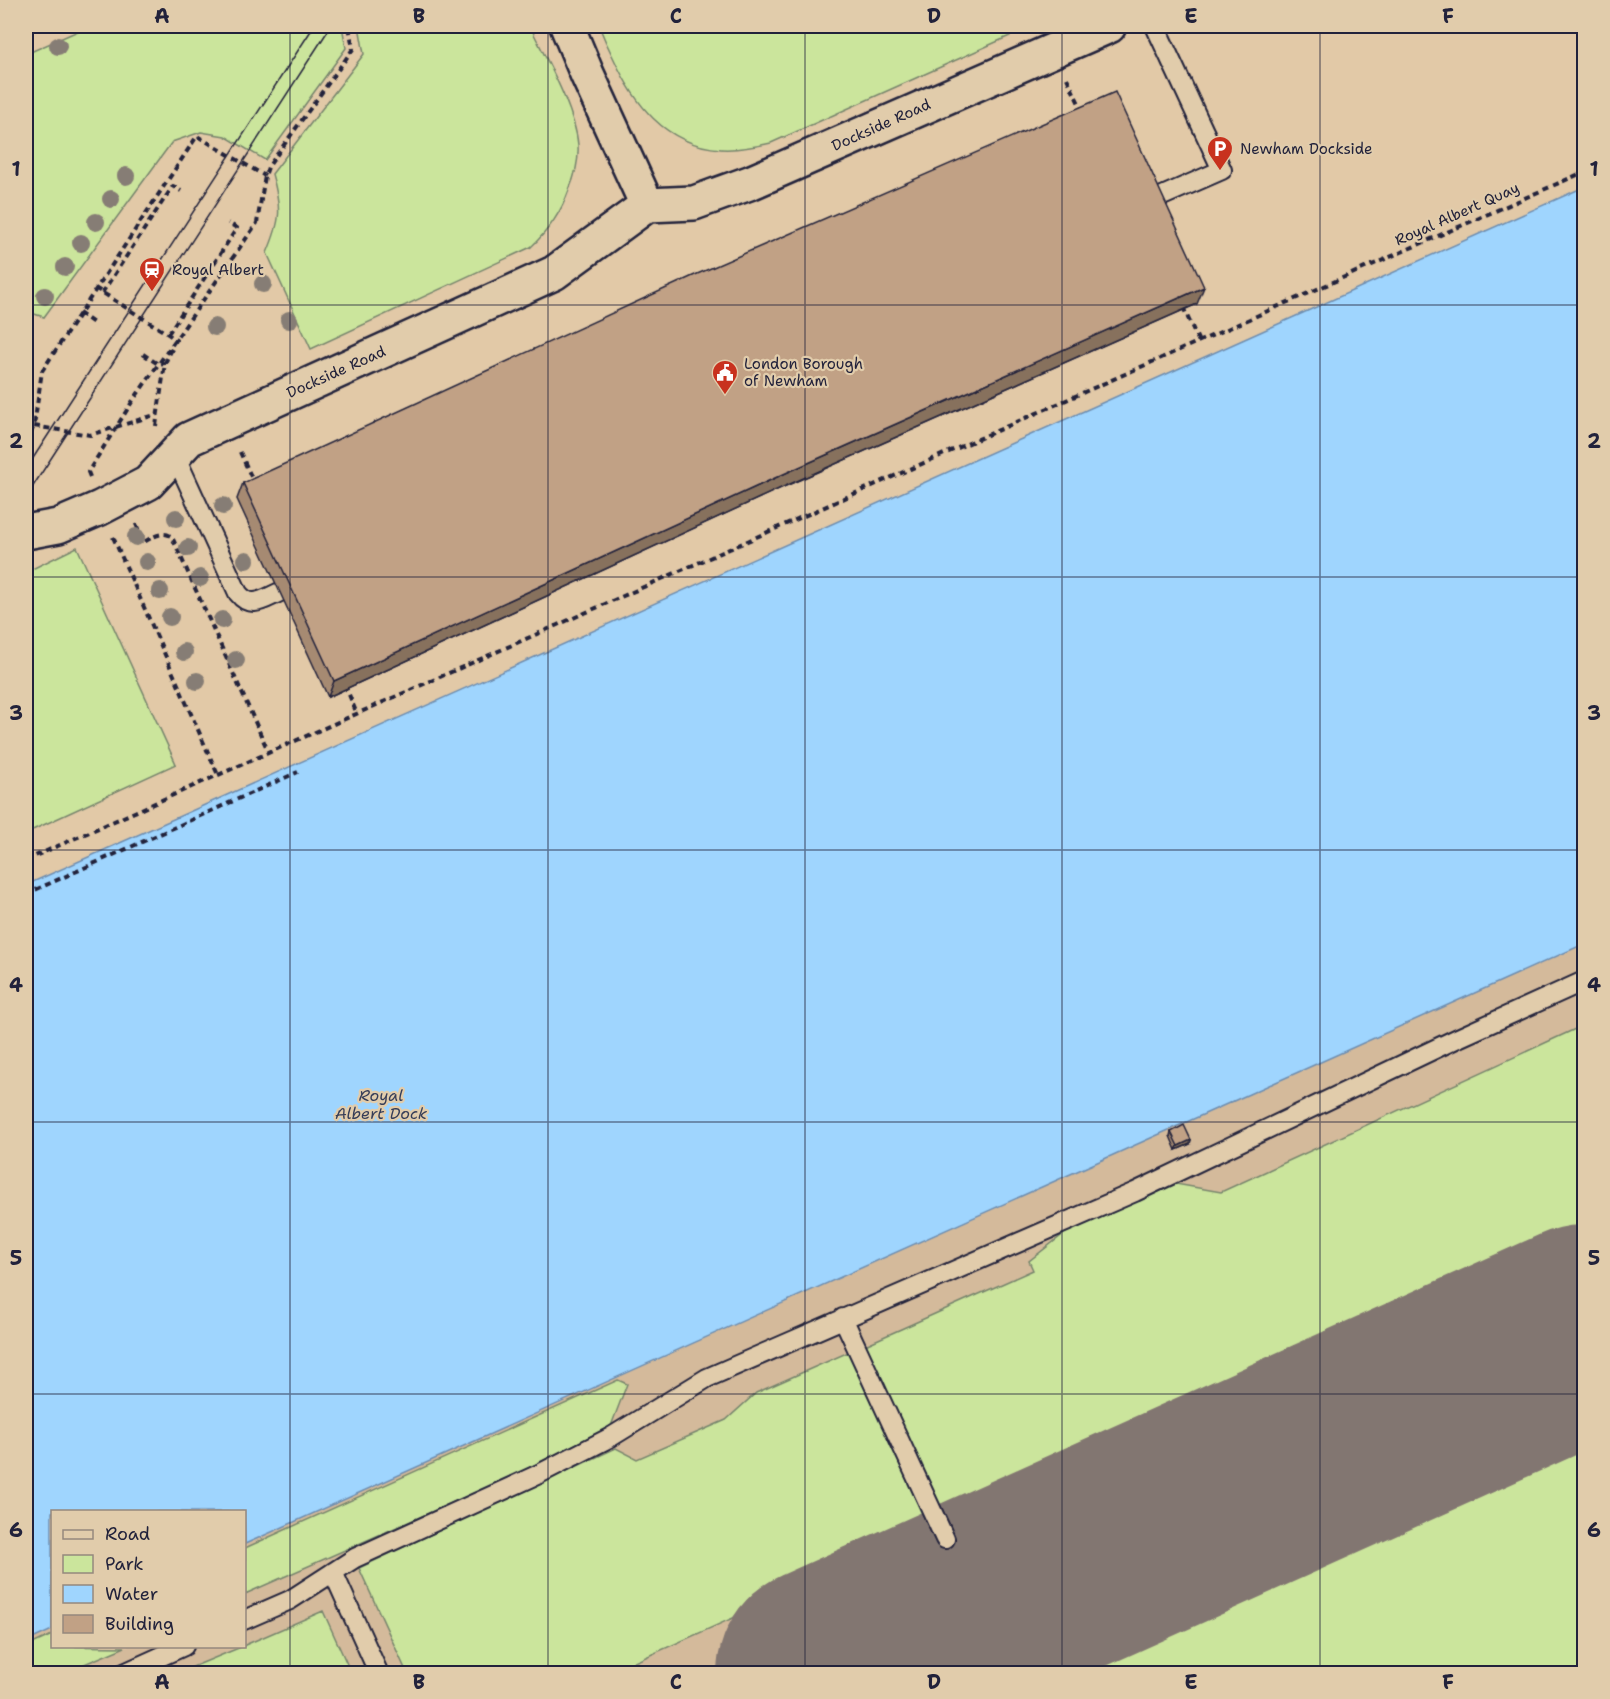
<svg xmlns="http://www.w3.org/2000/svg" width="1610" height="1699" viewBox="0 0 1610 1699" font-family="'Shantell Sans',sans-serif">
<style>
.built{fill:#d4ba9b}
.green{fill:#cbe59c;stroke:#76846c;stroke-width:1.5}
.water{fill:#9fd5fe;stroke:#6d8db0;stroke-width:1.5}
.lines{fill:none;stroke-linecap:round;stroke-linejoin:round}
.runway{stroke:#827671;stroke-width:216}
.service-casing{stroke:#22223b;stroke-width:22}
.minor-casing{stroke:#22223b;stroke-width:38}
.path{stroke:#22223b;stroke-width:4;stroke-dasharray:6 4.5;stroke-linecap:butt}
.service{stroke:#e1ccab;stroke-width:18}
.minor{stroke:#e1ccab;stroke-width:33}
.tram{stroke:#22223b;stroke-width:1.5}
.tree{fill:#867d74}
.wall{fill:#a68a72;stroke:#22223b;stroke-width:1.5}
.shaded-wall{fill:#87715d;stroke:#22223b;stroke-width:1.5}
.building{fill:#c1a185;stroke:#22223b;stroke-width:1.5}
.grid{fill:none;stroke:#22223b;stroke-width:1.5;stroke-opacity:0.55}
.labels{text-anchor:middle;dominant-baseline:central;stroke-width:4.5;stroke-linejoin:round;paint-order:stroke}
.street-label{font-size:15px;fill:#22223b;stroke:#e1ccab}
.poi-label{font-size:15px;fill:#22223b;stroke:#e1ccab;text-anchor:start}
.water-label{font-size:16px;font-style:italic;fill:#353d58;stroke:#e1ccab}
.neatline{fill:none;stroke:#22223b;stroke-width:2}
.grid-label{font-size:20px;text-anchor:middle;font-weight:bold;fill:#22223b}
</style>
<rect width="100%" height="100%" fill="#e2c9a7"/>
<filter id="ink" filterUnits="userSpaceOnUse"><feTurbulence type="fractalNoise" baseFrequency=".0167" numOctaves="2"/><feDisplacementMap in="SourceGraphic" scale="12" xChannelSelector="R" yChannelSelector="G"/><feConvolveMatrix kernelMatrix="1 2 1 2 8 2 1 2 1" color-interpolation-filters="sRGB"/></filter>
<g filter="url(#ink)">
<path class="built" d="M1584,944v729l-1558,1v-32l26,-12v16h192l1,-102z"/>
<path class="green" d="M89,26h253l4,22 -81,112 -40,-24 -24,-4 -29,10 -128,175 -16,-5 -2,1v-259z
M359,26h171c16,33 45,83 48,119 1,16 -3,31 -9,45 -8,23 -21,41 -38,57l-220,102 -44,-96c14,-33 15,-44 5,-79l92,-120z
M599,26h433l-261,117c-17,4 -33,7 -50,6 -57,-4 -87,-46 -109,-94 -5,-10 -9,-19 -13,-29z
M77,547l99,217 -150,69v-261z
M1584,1025v212l-640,287 -81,-178 170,-76 -4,-9 36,-28 111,-49 45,8z
M851,1351l81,178 -322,144h-203l-48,-105 257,-120 21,11 89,-39 30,-27z
M618,1380l9,4 -16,42 -96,49 -270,119v-46z
M1584,1427v246h-548z
M323,1611l28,62h-173l63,-26 3,-1 1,-1z
M52,1635v11l73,1 -62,26h-37v-26z"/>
<path class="water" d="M1584,187v757l-1339,600 -1,-32h-192v118l-26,12v-757z"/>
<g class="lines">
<path class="runway" d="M825,1674l759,-341"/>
<defs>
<path id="service" d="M1151,201l71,-31 -67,-144
M174,453l64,140c13,17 26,6 42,-1
M843,1318l102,221
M333,1572l46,102
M244,1620l46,-20 65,-42 184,-84 72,-37 96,-59 428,-186 323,-154 126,-57
M122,1674l62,-28"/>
<path id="minor" d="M567,26l20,48 60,131
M26,532l32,-6 42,-18 48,-25 41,-44 365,-166 93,-68 47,-2 58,-21 357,-156"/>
</defs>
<use href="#service" class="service-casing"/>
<use href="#minor" class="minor-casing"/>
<path class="path" d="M1067,78l15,32
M95,288l73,46 8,6 -1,2
M102,293l71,-107 8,5
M1183,307l16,35
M79,313l16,11
M168,334l69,-106 -9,-5
M143,354l15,10 7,-1
M34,426l56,9 68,-21
M156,426l9,-63 7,-14
M26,443l8,-17 8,-55 155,-235 68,40
M240,452l13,29
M90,477l-2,-5 44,-70 125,-179 8,-47 3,-9 85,-118 -4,-23
M136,524l8,18c9,-5 19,-12 28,-5l97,216
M113,537l105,238
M345,685l12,29
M26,860l1314,-581 244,-107
M26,894l272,-122"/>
<use href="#service" class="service"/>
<use href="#minor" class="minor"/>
<path class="tram" d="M26,469l288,-443
M26,497l305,-471"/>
</g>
<g class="tree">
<circle cx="58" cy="46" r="9"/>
<circle cx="126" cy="176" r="9"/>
<circle cx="111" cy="199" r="9"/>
<circle cx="96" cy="222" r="9"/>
<circle cx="81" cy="243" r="9"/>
<circle cx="65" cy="267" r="9"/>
<circle cx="263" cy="284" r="9"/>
<circle cx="45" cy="296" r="9"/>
<circle cx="289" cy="320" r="9"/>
<circle cx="215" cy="327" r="9"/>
<circle cx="223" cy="506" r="9"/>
<circle cx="176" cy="518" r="9"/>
<circle cx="136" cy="537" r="9"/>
<circle cx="188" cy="548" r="9"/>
<circle cx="246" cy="560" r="9"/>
<circle cx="147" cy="562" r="9"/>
<circle cx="200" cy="578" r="9"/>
<circle cx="160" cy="591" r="9"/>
<circle cx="170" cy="617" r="9"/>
<circle cx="222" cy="620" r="9"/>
<circle cx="184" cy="652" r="9"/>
<circle cx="236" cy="660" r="9"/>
<circle cx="197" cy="681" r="9"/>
</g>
<path class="wall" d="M1197,304l-416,184 -453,209 -91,-198 6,-16z
M1171,1132l19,12 -14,6 -6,-14z"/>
<path class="shaded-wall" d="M1204,287l-7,17 -416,184 -453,209 6,-16 454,-209z
M1191,1140l-1,4 -14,6 2,-4z"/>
<path class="building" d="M1115,92l89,195 -416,185 -454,209 -91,-198 452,-208z
M1184,1125l7,15 -13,6 -7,-14z"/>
</g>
<path class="grid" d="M290,26v1648M548,26v1648M805,26v1648M1062,26v1648M1320,26v1648M26,305h1558M26,577h1558M26,850h1558M26,1122h1558M26,1394h1558"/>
<defs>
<symbol id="parking-pin" viewBox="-11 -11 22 30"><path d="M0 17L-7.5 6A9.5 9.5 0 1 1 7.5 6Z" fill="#c8321e" stroke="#e1ccab"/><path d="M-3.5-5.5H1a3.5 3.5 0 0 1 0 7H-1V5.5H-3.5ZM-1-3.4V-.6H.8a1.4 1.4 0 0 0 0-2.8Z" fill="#fff"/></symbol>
<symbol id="station-pin" viewBox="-11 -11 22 30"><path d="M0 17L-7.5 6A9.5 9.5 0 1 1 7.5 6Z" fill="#c8321e" stroke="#e1ccab"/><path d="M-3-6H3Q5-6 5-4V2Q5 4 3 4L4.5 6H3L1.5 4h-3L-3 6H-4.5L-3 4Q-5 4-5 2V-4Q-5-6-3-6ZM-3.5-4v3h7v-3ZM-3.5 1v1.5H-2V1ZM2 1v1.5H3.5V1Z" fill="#fff"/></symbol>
<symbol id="civic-pin" viewBox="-11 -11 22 30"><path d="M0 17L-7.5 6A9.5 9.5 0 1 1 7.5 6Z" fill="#c8321e" stroke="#e1ccab"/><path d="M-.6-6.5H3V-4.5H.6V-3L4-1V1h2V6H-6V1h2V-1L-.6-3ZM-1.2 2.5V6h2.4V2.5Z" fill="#fff"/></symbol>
</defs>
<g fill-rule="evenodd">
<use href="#parking-pin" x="1205" y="134" width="30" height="40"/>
<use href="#station-pin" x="137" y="255" width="30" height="40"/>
<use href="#civic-pin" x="710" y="358" width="30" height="40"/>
</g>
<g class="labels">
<g class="street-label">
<text transform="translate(881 125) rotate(-24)">Dockside Road</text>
<text transform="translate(1457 214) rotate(-24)">Royal Albert Quay</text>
<text transform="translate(336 372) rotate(-24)">Dockside Road</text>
</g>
<g class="poi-label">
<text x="1240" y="149">Newham Dockside</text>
<text x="172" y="270">Royal Albert</text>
<text x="744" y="364">London Borough<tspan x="744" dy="17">of Newham</tspan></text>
</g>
<g class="water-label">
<text x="381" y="1095">Royal<tspan x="381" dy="18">Albert Dock</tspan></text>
</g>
</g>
<rect width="1610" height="1699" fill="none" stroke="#e1ccab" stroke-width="66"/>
<rect x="51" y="1510" width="195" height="138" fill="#e1ccab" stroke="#95887e" stroke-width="1.5"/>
<rect x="63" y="1530" width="30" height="9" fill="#e1ccab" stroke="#95887e" stroke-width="1.5"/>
<text x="105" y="1540" font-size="18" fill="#22223b">Road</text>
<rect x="63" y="1555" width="30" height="18" fill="#cbe59c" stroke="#95887e" stroke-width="1.5"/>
<text x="105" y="1570" font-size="18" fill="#22223b">Park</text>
<rect x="63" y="1585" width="30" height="18" fill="#9fd5fe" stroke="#95887e" stroke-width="1.5"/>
<text x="105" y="1600" font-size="18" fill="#22223b">Water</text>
<rect x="63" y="1615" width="30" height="18" fill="#c1a185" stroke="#95887e" stroke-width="1.5"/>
<text x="105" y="1630" font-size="18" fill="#22223b">Building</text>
<rect x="33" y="33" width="1544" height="1633" class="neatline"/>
<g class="grid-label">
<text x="162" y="23">A</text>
<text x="419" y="23">B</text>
<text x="676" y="23">C</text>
<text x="934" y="23">D</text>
<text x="1191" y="23">E</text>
<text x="1448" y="23">F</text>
<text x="16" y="176">1</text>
<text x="1594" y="176">1</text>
<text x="16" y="448">2</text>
<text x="1594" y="448">2</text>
<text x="16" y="720">3</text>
<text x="1594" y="720">3</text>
<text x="16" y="992">4</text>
<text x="1594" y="992">4</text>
<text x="16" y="1265">5</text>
<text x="1594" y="1265">5</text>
<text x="16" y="1537">6</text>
<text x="1594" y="1537">6</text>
<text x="162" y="1689">A</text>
<text x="419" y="1689">B</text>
<text x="676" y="1689">C</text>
<text x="934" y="1689">D</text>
<text x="1191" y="1689">E</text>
<text x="1448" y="1689">F</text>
</g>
</svg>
